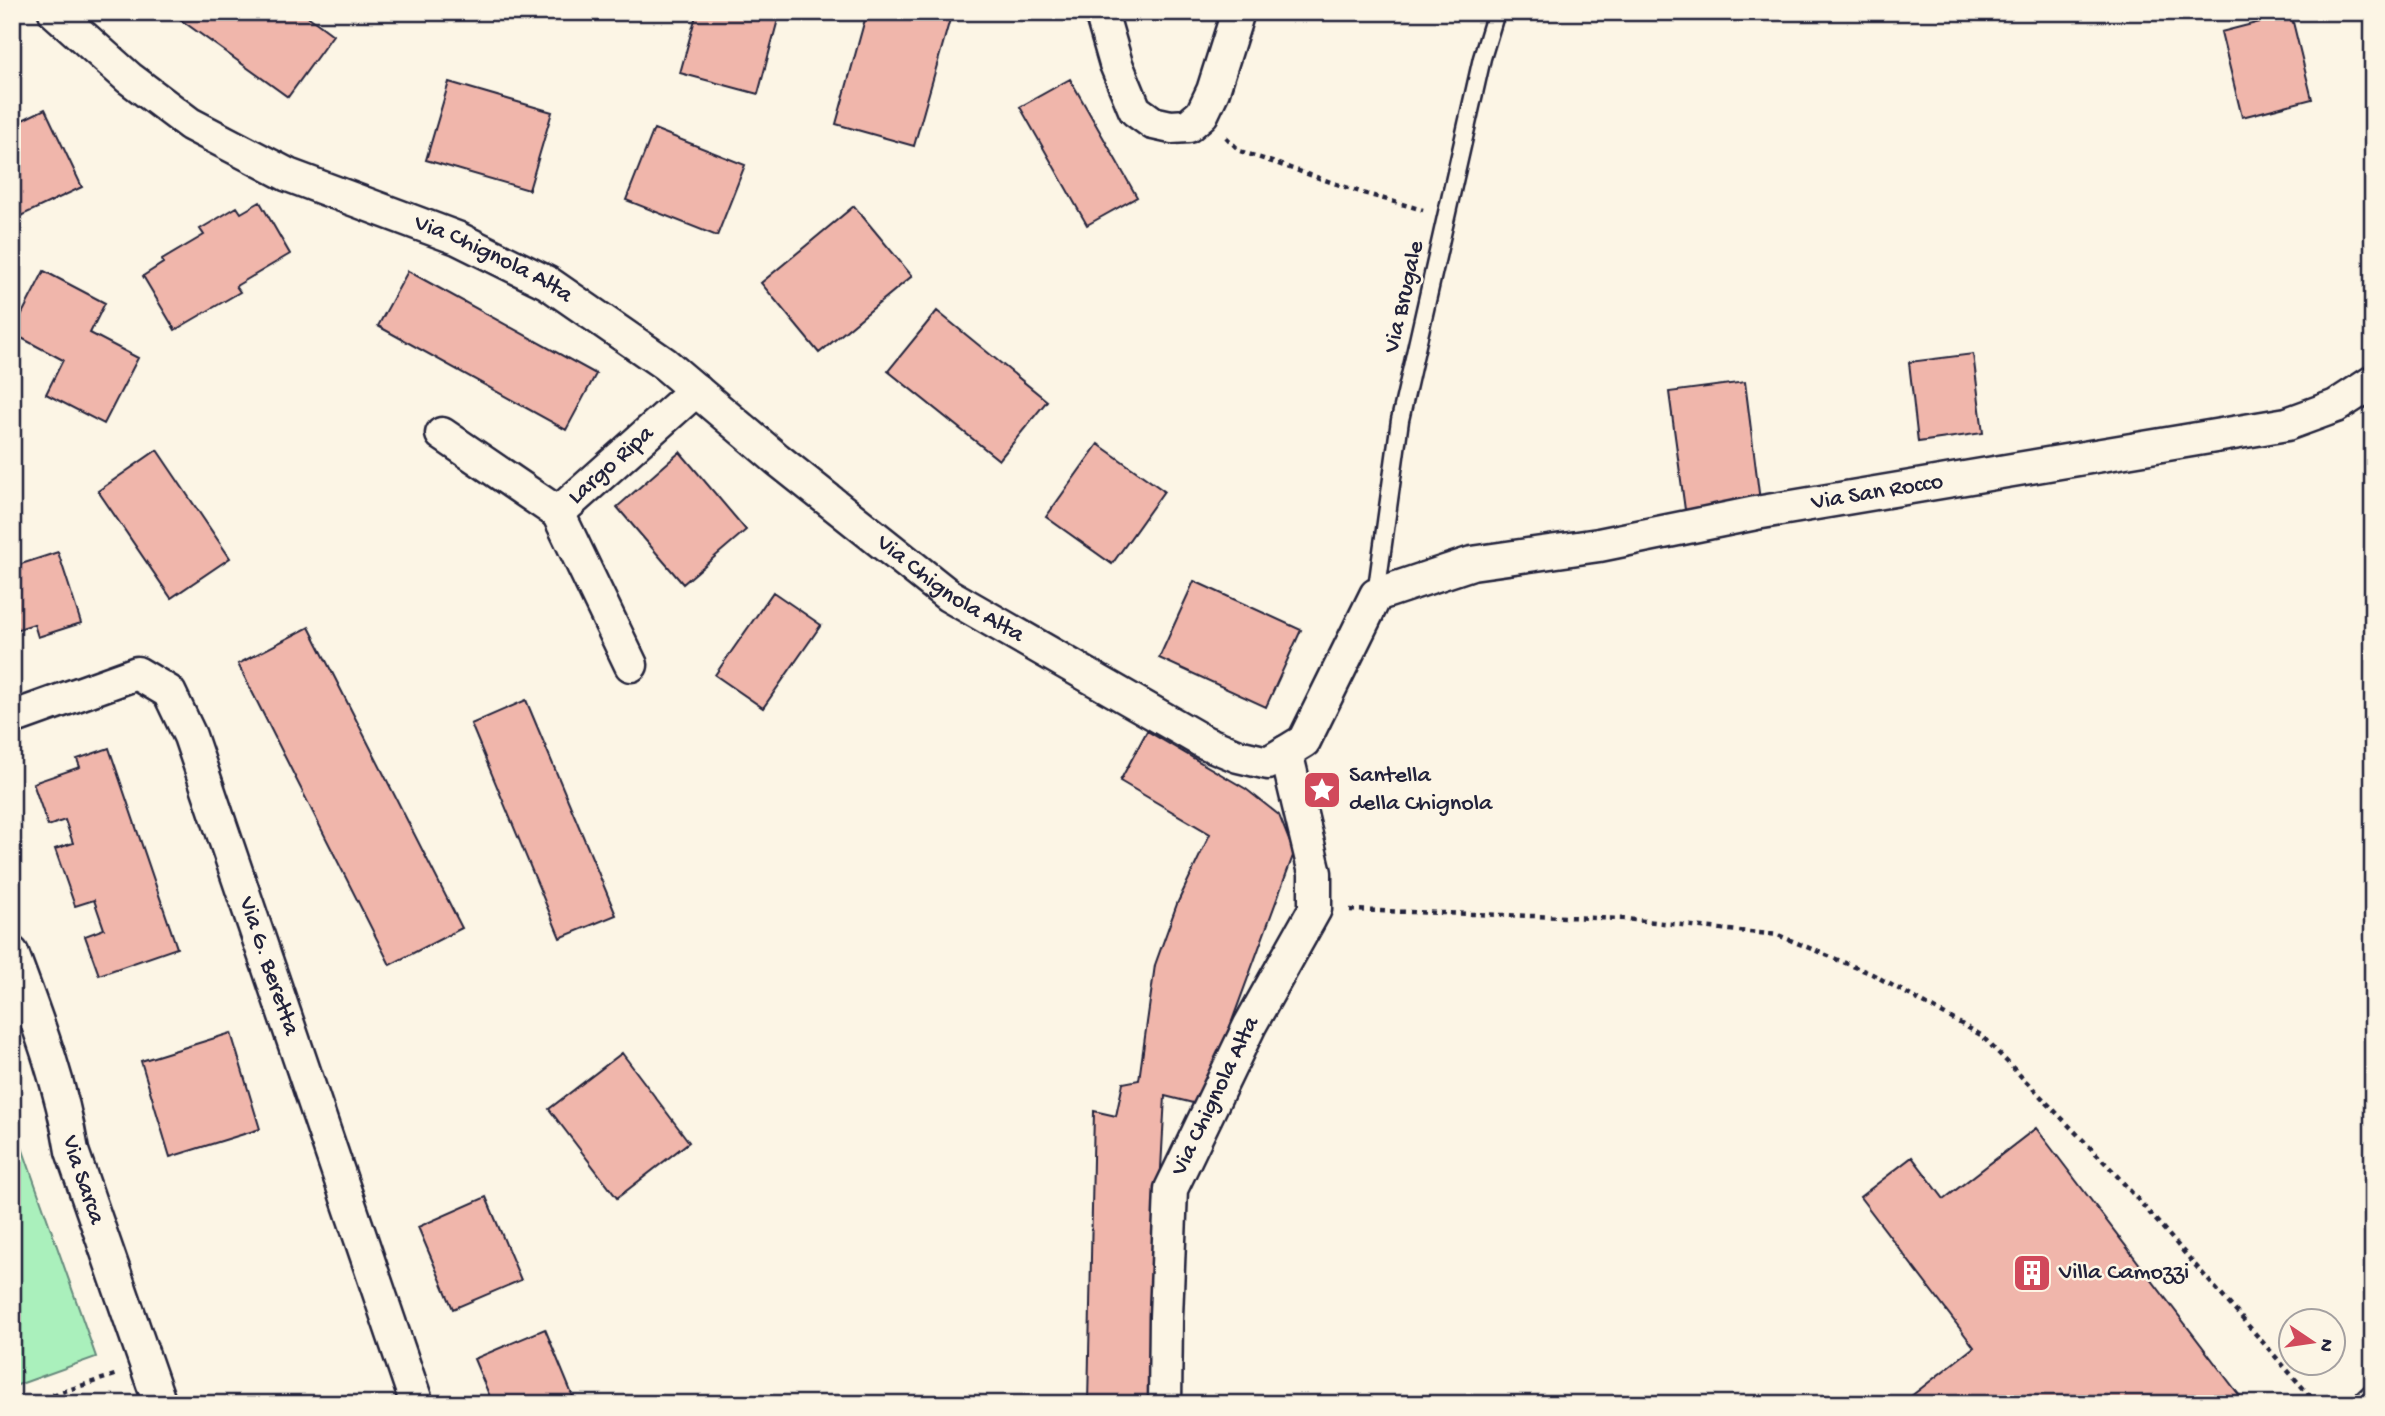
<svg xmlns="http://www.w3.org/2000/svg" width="2385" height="1416" viewBox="0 0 2385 1416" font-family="'Gochi Hand',sans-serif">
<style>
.green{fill:#aaf0bc;stroke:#66897c;stroke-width:2}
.building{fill:#f0b6ab;stroke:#22223b;stroke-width:2}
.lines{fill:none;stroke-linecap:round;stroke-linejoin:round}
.lane-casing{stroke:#22223b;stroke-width:21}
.street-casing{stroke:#22223b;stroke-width:37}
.path{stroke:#22223b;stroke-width:4.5;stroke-dasharray:5 5;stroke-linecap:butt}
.lane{stroke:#fcf5e5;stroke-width:16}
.street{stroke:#fcf5e5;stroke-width:32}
.labels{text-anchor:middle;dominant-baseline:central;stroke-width:5;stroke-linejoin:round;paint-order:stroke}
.street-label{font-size:24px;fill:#22223b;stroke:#fcf5e5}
.poi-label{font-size:24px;fill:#22223b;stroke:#fcf5e5;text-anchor:start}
</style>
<rect width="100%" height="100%" fill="#fcf5e5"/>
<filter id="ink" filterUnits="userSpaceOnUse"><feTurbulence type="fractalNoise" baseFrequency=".0143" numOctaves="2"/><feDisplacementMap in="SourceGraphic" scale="14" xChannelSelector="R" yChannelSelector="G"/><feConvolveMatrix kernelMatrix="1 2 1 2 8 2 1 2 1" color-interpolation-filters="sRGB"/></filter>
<g filter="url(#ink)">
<path class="green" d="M12,1119l84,238 -84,30z"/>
<path class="building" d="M186,12h116l31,23 -45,62 -107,-77z
M697,12h83l-22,82 -78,-21z
M867,12h85l-38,134 -78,-22z
M2291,14l21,85 -70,18 -21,-85z
M1070,79l67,118 -50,28 -67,-118z
M449,82l103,30 -23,78 -103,-30z
M45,109l37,78 -70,33v-95z
M654,129l91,36 -28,71 -91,-36z
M260,202l30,52 -54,32 4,6 -65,38 -32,-54 20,-13 -1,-3 42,-25 -4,-6 37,-22 4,6z
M854,206l58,70 -93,77 -58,-70z
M44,271l61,32 -15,30 48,25 -34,66 -58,-30 17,-34 -51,-27z
M408,271l188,103 -30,56 -188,-104z
M937,311l110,90 -48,59 -111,-89z
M1973,354l10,79 -65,9 -9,-80z
M1745,382l15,119 -75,9 -16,-118z
M1098,444l66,47 -52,73 -66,-47z
M157,450l73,108 -59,40 -73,-107z
M680,452l66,78 -63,54 -66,-77z
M58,552l23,71 -43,14 -4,-13 -22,7v-64z
M1194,581l107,49 -35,77 -107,-49z
M773,592l48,33 -58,83 -48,-33z
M309,627l153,301 -72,37 -152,-301z
M12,634l6,16 -6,2z
M526,700l90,215 -56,23 -89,-214z
M1147,731l99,58 33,26 15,38 -93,252 -36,-9 -17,308h-60l6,-293 22,5 7,-33 16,-3 16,-115 22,-61 33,-70 -90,-53z
M109,748l68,200 -78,27 -14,-39 19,-7 -10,-29 -19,6 -20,-57 18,-6 -8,-23 -17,6 -15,-43 47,-16 -3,-8z
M231,1033l29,96 -90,28 -29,-96z
M622,1053l67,89 -72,56 -68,-89z
M2036,1128l210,276h-345l73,-57 -114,-150 52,-40 32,42z
M486,1197l35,83 -68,29 -35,-82z
M545,1329l31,75h-83l-19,-45z"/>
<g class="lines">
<defs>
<path id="lane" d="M1376,595l24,-175 82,-362 14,-46
M2359,1404l14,-13"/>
<g id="street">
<path id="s1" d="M55,12l74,66 61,46 98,51 169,63 91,45 117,81 112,95 171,136 256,147 34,14 30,7 36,-22 72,-146 96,-32 127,-18 157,-32 531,-89 49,-18 37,-24"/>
<path d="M1101,12l15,52 19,46 18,13 18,4 17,-1 14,-12 11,-23 25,-79"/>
<path d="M442,434l116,79"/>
<path id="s2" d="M631,665l-73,-152 138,-123"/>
<path id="s3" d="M12,718l125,-45 32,19 21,44 227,668"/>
<path id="s4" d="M12,953c24,65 49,129 60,198l88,253"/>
<path id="s5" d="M1165,1404l1,-87 5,-128 79,-164 65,-116v-36l-29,-121"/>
</g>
</defs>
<use href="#lane" class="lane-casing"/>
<use href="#street" class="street-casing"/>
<path class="path" d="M1226,137l14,14 123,42 60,17
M1350,910l275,9 153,16 94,39 109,61 131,135 205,234
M24,1404l91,-29"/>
<use href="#lane" class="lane"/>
<use href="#street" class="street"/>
</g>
</g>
<defs>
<symbol id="sight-square" viewBox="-11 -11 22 22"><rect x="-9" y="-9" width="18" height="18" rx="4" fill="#d1495b" stroke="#fcf5e5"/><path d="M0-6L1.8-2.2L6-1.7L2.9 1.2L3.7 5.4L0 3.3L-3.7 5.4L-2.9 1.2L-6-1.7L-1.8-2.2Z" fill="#fff"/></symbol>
<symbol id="building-square" viewBox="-11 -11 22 22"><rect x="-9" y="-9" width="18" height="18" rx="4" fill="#d1495b" stroke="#fcf5e5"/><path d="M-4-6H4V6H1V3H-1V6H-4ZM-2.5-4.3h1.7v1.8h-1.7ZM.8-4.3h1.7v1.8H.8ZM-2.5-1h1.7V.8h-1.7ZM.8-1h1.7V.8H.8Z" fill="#fff"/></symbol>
</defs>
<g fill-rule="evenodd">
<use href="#sight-square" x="1300" y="768" width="44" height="44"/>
<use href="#building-square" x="2010" y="1251" width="44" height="44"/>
</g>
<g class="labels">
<g class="street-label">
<text stroke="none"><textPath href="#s1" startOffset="508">Via Chignola Alta</textPath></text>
<text transform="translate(1405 297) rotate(-77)">Via Brugale</text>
<text stroke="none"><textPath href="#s2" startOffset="240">Largo Ripa</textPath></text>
<text stroke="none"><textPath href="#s1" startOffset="2156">Via San Rocco</textPath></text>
<text stroke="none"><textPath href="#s1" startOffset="1074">Via Chignola Alta</textPath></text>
<text stroke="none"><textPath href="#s3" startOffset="462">Via G. Beretta</textPath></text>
<text stroke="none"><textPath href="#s5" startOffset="318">Via Chignola Alta</textPath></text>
<text stroke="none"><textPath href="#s4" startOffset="238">Via Sarca</textPath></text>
</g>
<g class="poi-label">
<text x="1349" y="776">Santella<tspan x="1349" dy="28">della Chignola</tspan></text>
<text x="2059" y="1273">Villa Camozzi</text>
</g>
</g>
<rect width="2385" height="1416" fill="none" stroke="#fcf5e5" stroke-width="42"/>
<rect x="21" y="21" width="2343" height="1374" fill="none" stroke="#22223b" stroke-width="2.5" filter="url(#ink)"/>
<g transform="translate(2312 1342) rotate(103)"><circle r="33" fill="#fcf5e5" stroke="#a5a1a1" stroke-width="2"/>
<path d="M0-5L12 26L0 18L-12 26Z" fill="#d1495b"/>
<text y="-10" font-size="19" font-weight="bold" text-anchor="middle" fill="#22223b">N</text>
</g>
</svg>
